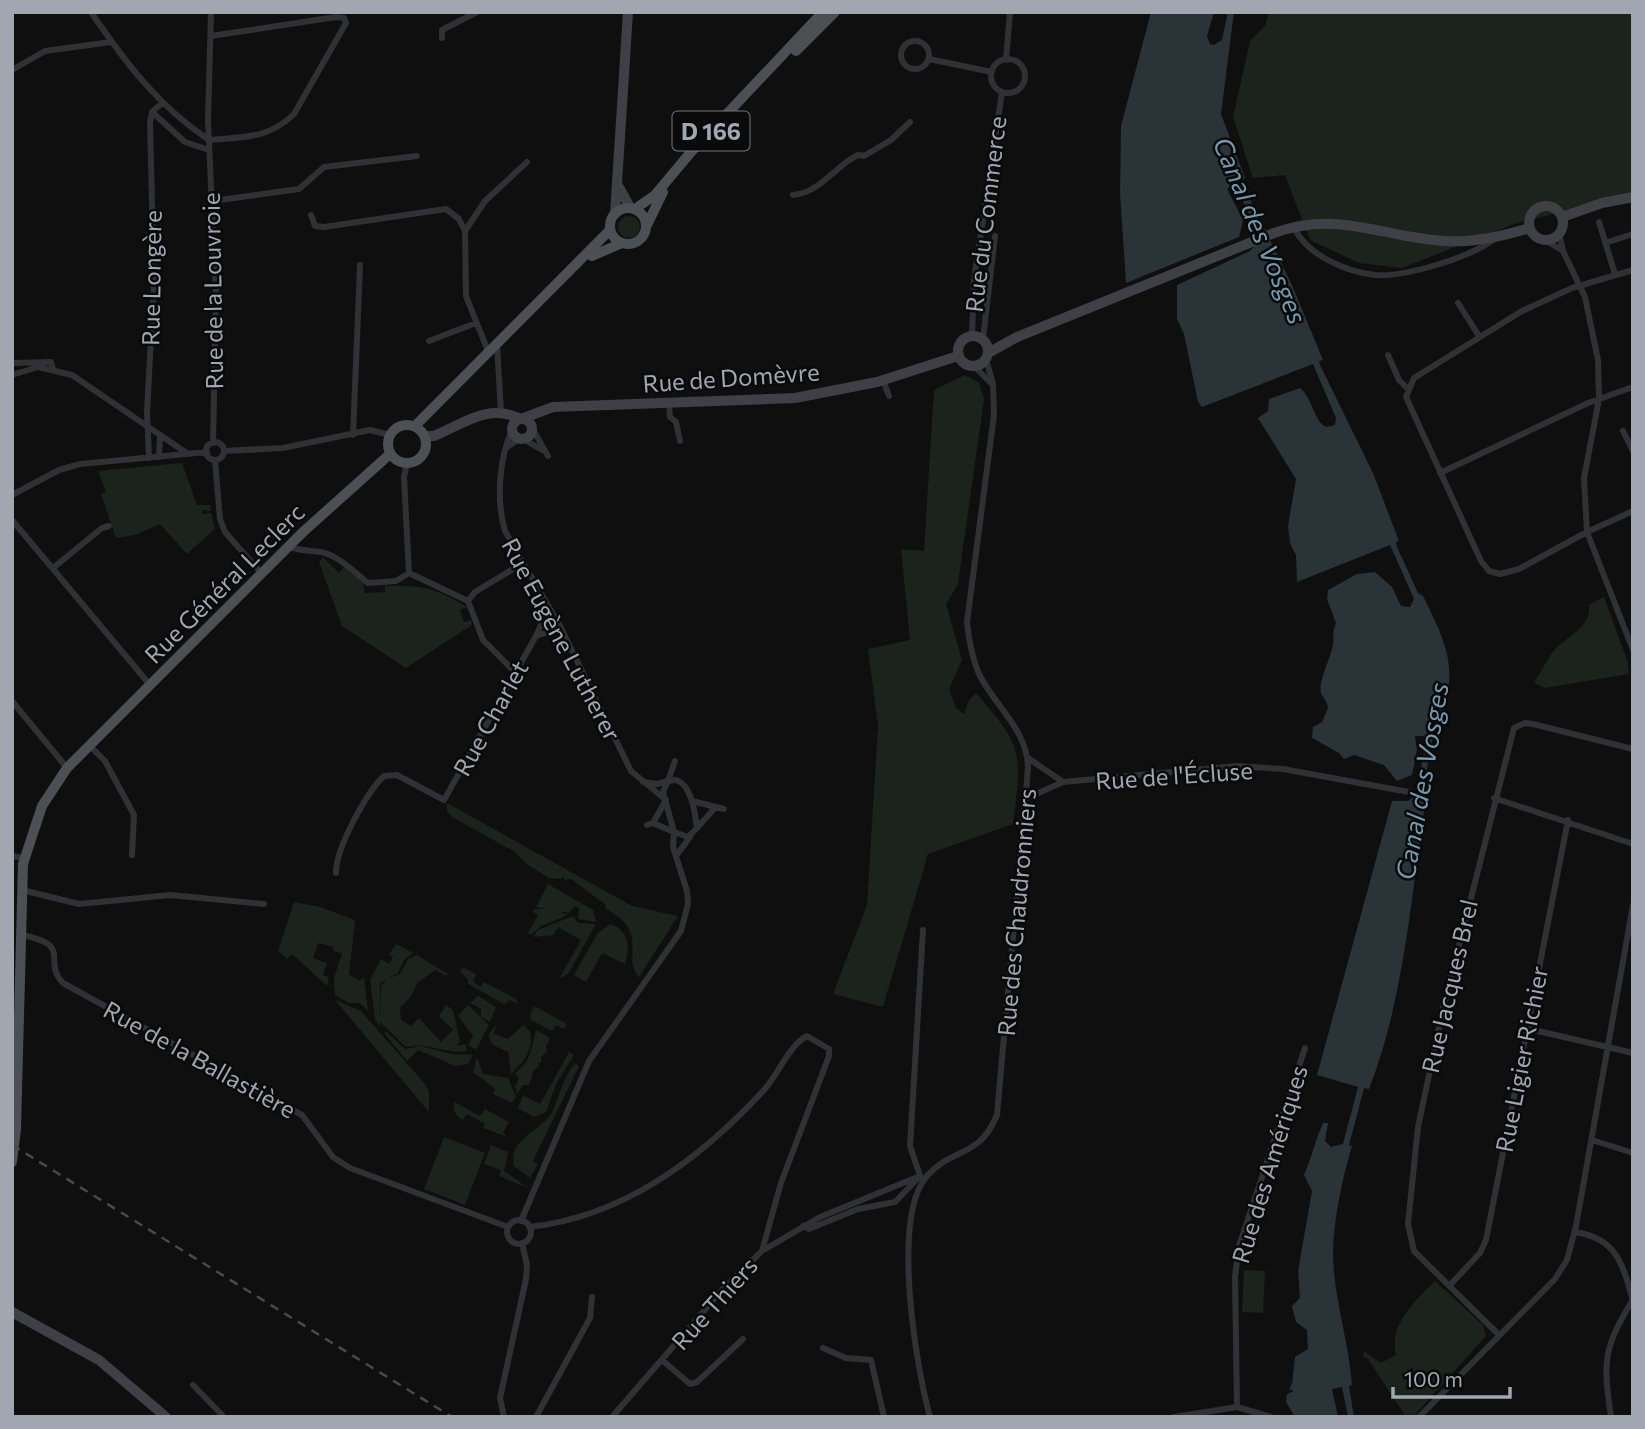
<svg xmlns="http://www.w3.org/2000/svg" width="1645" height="1429" viewBox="0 0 1645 1429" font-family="Commissioner,sans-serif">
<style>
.green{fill:#1b231c}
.water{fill:#293338}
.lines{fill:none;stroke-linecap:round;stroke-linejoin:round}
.street{stroke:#303135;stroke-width:6}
.secondary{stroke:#3e4045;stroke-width:10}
.primary{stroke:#4c4f54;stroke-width:10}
.rail{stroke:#47494e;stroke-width:2.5;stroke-dasharray:9 7;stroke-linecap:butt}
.labels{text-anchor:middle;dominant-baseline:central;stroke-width:5;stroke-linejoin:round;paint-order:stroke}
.shield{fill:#0a0a0b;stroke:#73787f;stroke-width:2}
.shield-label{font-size:23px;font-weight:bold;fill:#a0a7b1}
.street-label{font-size:24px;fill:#a0a7b1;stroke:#0a0a0b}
.water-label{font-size:26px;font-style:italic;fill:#7698ad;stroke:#0a0a0b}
</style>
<rect width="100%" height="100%" fill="#0f0f10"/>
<path class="green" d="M1269,12h364v181l-119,31 -112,44 -43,-5 -49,-23 -25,-65 -32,3 -20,-61 17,-76 15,-15z
M618 227a11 11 0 1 1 22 0a11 11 0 1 1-22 0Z
M965,375l14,8 5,16 -26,185 -12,20 16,56 -13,29 7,19 8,6 5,-14 7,-7c48,55 46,60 37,131l-85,30 -45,153 -50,-13 34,-89 11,-179 -10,-77 42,-9 -9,-91 23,2 10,-161z
M182,463l15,42h13l1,6 -9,-1v4l9,-1 4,16 -28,25 -27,-30 -25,11 -19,3 -15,-44 5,-2 -8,-21z
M323,557l16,16 5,-6 19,15 2,11 20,-1v-6c36,-1 51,2 82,21l-7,3 4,12 7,-2 1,5 -66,43 -64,-42 -23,-64z
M1604,597l23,63 2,14 -84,14 -11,-5c6,-10 12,-21 18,-30 13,-17 40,-24 37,-48z
M447,803l185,103 46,10 -39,61c-19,-21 13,-43 -33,-68l-1,-5 -34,-25 -7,1v-4l-3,3 -12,-1 -21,-13 -13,-13 -63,-35 -5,-6z
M548,884l45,26 3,12 -18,-3 1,-11 -5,-2 -5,7 -33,-6z
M294,902l26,5 35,13 -6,55 11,6 4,-4 4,34 -8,-8h-11l-14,-8 -1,-17 8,-25 -9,-2v-4l-15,-4 -5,15 14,5 -4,12 6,2 -2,9 -35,-32 -5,5 -9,-8z
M535,909h17l16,6 -27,11 -10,9 -3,-2 10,-18 -5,-3z
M573,916l5,7 18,1 -28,50 -9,5 22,-39 -23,-13 -4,8 -21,2 5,-7z
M610,924c18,5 21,24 15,40l-23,-11 -16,29 -12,-7 23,-41z
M396,944l17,9 -9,7 -6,13 -18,10v44l-5,-8 -5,-39 11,-21 8,5 4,-7 -4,-3z
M417,955l31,19 -2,2 -11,-6 -18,13 -6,13 -11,12 1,12 10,6 8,-8 22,24 12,-12 -14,-14 7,-11 7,5 7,32 -4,4 9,-2 2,7c-22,4 -36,-9 -61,-4l-26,-25 1,-36 6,-7 13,-5 8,-15z
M463,967l13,7 -3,8 8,5 3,-5 32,17 2,5 -8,-4 -6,4 -36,-20v-5l-8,-7z
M478,996l18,11 -6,15 -9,-5v-8l-11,-6z
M335,1000l26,11 64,73 4,8v20z
M468,1005l21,20 -13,25 -8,-5 5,-9 -15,-20z
M534,1006l33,18 -3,5 -8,-4 -4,6 -21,-11 -1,-5z
M526,1022l-3,3 7,6c4,22 -6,29 -19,43l-3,-22 -15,-7 -5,-10 8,-10 -2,9 14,5z
M536,1030l14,8 -4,9 1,4 -6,6v6l-3,-1 1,4 -5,4 -5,15h-6l-6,9 -2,-8 4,-7 -4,-6c17,-12 16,-25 21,-43z
M387,1032l18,17 16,-3 31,8 21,1 -5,9 -13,2 -37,-16 -11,11 -23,-28z
M569,1052l5,3 -18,29 -10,28 -12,5 -16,-9 5,-13 17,9z
M477,1057l6,17 25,4 8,19 -4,6 -19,-9 2,-5 -22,-17z
M575,1063l4,3 -46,95 5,3 -8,14 -16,-12c-6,-27 26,-35 37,-52 9,-17 11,-35 24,-51z
M454,1102l26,14 5,-7 24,13 -6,11 5,4 -25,-9 2,-4 -18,-10 -4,6c-7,-4 -11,-10 -9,-18z
M444,1137l41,16 -20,52 -41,-16z
M491,1145l17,7 -4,19 24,17 -29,-12 2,-6 -17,-6z
M1244,1270l21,1 -2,42 -21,-1z
M1435,1281l48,44 3,11 -73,81h-7l-38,-58 -5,-3 1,-5 17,12 15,-8c-7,-31 18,-53 39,-74z"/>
<path class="water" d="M1151,12h63l-7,24 3,8 4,1 8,-5 6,-28h6l-13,102 24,64 -4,3 51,104 31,75 -4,1 1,4 53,108 26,68 -3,1 1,5 21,46 5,3c30,60 34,75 14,141l-4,-1 -11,60 4,2c-15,96 -21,199 -57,291l-5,-1 -1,4 -14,53 3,1c-10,34 -18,71 -19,106 0,45 16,88 19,133l-3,1 5,31h-6l-6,-30 -10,2 6,28h-43l-9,-15 1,-8 7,-3 -5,-2 3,-5 3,-27 13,-8 -1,-19 -11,-8 -4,-16 8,-8 -2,-27 14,-80 -8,-16c8,-18 11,-34 19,-52h5l-3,18 6,6 12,-3 15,-57 -41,-12 75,-274h16l8,-6 11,-59h-12l2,14 -5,25 -15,6 -13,-16 -30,-10 -10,4 -5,-6 -27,-15 1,-11 9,-5 6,-14c-1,-7 -5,-10 -7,-15 -3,-13 11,-37 12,-49 1,-8 -1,-12 3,-21l-9,-24 1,-9 29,-16 18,-2 17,15 9,19 9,1 4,-8 -24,-54 -93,37 -1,-27 -6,-12 -2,-17 8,-47 -38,-61 10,-7 1,-12 31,-11c13,10 13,32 26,39l9,-2 1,-7 -23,-54 -111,43 -4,-5 -14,-68 -7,-15v-34l73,-34 10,-11 -25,-57 -8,6 16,31 -4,17 -113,46 -6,-89 1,-68z"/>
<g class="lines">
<path class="street" d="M91,12c34,50 67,94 118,128
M211,12l-3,109 8,173 -3,149
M442,38v-8l35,-18
M901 55a14 14 0 1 1 28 0a14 14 0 1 1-28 0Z
M929,59l63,13
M991 76a17 17 0 1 1 34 0a17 17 0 1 1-34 0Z
M1006,60l4,-48
M12,70l33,-19 66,-9
M152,112l33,30 24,8
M209,140c33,-3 60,-1 85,-26l52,-91 -2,-5 -8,-1 -125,19
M793,195c27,-2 43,-30 65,-40l6,1 27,-16 19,-18
M212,201l87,-12 25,-22 93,-11
M311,215l4,11 9,1 122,-18 13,10 6,12
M1599,222l16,52
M1294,227c12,28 53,45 81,48 31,2 93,-17 118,-35
M1559,233l4,18 22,46 13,63 1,39 -15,79 3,54 46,118
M1545,240l18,11
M1605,243l28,-9
M1633,270l-61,18 -50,23 -108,67 -8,19 75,164 8,10 11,3 19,-5 68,-37 46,-21
M1458,303l21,33
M972,336l2,-56 28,-188
M983,339l12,-103
M429,341l47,-18
M497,344l4,68
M488,351l-22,-55 -1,-65 20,-30 42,-39
M1388,355l11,25 8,8
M12,363l39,-1 2,7
M974,366l17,17
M12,375l26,-8 34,8 116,79
M883,380l6,16
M669,403l1,14 6,5 4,19
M532,428l16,28
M512,430c-13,29 -16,70 -7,101l56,97 70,143 35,29 -13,23
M1623,431l10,20
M353,435l7,-170
M523,439l19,11
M206 451a9 9 0 1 1 18 0a9 9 0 1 1-18 0Z
M506,448l13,-9
M224,451l59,-3 87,-18 20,5
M159,457l1,-22
M149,458l-2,-46 7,-127 -4,-163 2,-10 10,-9
M215,460l5,59 5,13 37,42
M407,463l-3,14 5,96
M1440,473l148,-70 45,-16
M12,495l47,-25 21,-6 127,-12
M12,520l138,165
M288,547c11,3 21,4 33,5 17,3 34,21 47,31l28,-2 13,-8 59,28 15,39 32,32
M53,568l49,-40 7,-2
M468,601l7,-9 48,-29
M549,607l-13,29 25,-8
M12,701l55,67
M90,746l15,15 29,54 -2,40
M1028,758l35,24
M676,780c16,5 19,33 21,48l-9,9 -14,-5 -11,-40 5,-11z
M643,782l14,2 11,-3 7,-20
M1494,798l139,46
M1025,799l38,-17 174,-16 46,3 126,23
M692,801l32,8
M697,828l17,-19
M12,856l13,2
M676,856l14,-19
M336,873c0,-25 30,-80 48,-97l13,-1 47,25 92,-164
M22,890l57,14 91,-9 94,9
M21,935c54,10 20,25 42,48l239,132 31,42 17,11 158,59
M1525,1028l108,25
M1592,1140l41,13
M507 1232a12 12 0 1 1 24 0a12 12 0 1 1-24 0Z
M521,1221l68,-160 92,-130 7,-27 -1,-13 -14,-44 1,-15 -21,-9 -6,2
M803,1226l6,3 49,-20 37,-7 25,-26 -10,-30 13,-216
M529,1227c95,-10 172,-69 235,-137 14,-15 25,-45 43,-54l22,13v7l-48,127 -19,68
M1575,1232c42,6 48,33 58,69
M1450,1285l30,-32 6,-13 82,-420
M1498,1334l-84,-83 -6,-27 10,-97 25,-118 71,-281 11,-5 8,1 100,25
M823,1348l23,10 25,2 13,57
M662,1360l28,24 7,-2 46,-43
M193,1385l31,32
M1237,1407l-2,-130 4,-31 66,-198
M504,1417l-4,-19 26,-119 1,-14 -5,-22
M536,1417l54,-99 2,-21
M612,1417l110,-127 40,-39 58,-34 100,-41 4,3
M930,1417c-14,-50 -39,-200 -3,-241 25,-29 52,-17 70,-61l31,-347c0,-37 -32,-61 -48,-92 -8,-17 -11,-35 -13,-54l27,-207 -1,-31 -7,-25
M1174,1417l63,-10 34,10
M1419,1417l136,-138 12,-19 9,-34 57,-321
M1611,1417c-8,-55 -8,-68 21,-116"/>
<path class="secondary" d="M617,184l13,23
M1529 223a17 17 0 1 1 34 0a17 17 0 1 1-34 0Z
M615,214l13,-202
M1562,217l40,-14 31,-6
M958 351a15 15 0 1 1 30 0a15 15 0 1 1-30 0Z
M988,353l29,-16 257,-104c66,-23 106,4 170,8 28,2 59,-5 85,-13
M512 429a10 10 0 1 1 20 0a10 10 0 1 1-20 0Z
M425,436h9c31,-13 54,-33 87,-17l32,-12 242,-9 82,-16 81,-26
M12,1312l87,48 67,57"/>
<path class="primary" d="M796,51l39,-39
M610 226a18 18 0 1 1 36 0a18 18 0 1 1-36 0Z
M635,209l20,-14 36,-43 132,-140
M647,225l16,-33
M592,256l30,-13
M388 444a19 19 0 1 1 38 0a19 19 0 1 1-38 0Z
M415,426l195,-196
M12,1162l4,-33 7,-265 19,-58 25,-38 236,-236 87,-78"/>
<path class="rail" d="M12,1145l440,272"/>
</g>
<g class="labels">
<rect class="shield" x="672.5" y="111.5" width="77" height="39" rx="5"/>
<g class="shield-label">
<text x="711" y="131">D 166</text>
</g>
<g class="street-label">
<text transform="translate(985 214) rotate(-83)">Rue du Commerce</text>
<text transform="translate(151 278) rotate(-89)">Rue Longère</text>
<text transform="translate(212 291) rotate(-91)">Rue de la Louvroie</text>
<text transform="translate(731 377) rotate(-4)">Rue de Domèvre</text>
<text transform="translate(224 583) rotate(-45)">Rue Général Leclerc</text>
<text transform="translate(562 639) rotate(62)">Rue Eugène Lutherer</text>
<text transform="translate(490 718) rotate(-61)">Rue Charlet</text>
<text transform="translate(1174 775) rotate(-4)">Rue de l'Écluse</text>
<text transform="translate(1016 912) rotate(-85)">Rue des Chaudronniers</text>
<text transform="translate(1449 986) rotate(-77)">Rue Jacques Brel</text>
<text transform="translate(200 1059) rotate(29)">Rue de la Ballastière</text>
<text transform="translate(1521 1059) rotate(-79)">Rue Ligier Richier</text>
<text transform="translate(1269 1164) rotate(-73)">Rue des Amériques</text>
<text transform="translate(714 1303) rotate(-48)">Rue Thiers</text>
</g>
<g class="water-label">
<text transform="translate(1261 230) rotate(67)">Canal des Vosges</text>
<text transform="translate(1421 781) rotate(-80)">Canal des Vosges</text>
</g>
</g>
<rect width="1645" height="1429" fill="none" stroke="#a0a7b1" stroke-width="28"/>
<path d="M1393 1387v10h117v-10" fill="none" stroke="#a0a7b1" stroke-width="3.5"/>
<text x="1404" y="1387" font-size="21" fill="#a0a7b1" stroke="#0a0a0b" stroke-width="5" paint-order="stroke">100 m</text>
</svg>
